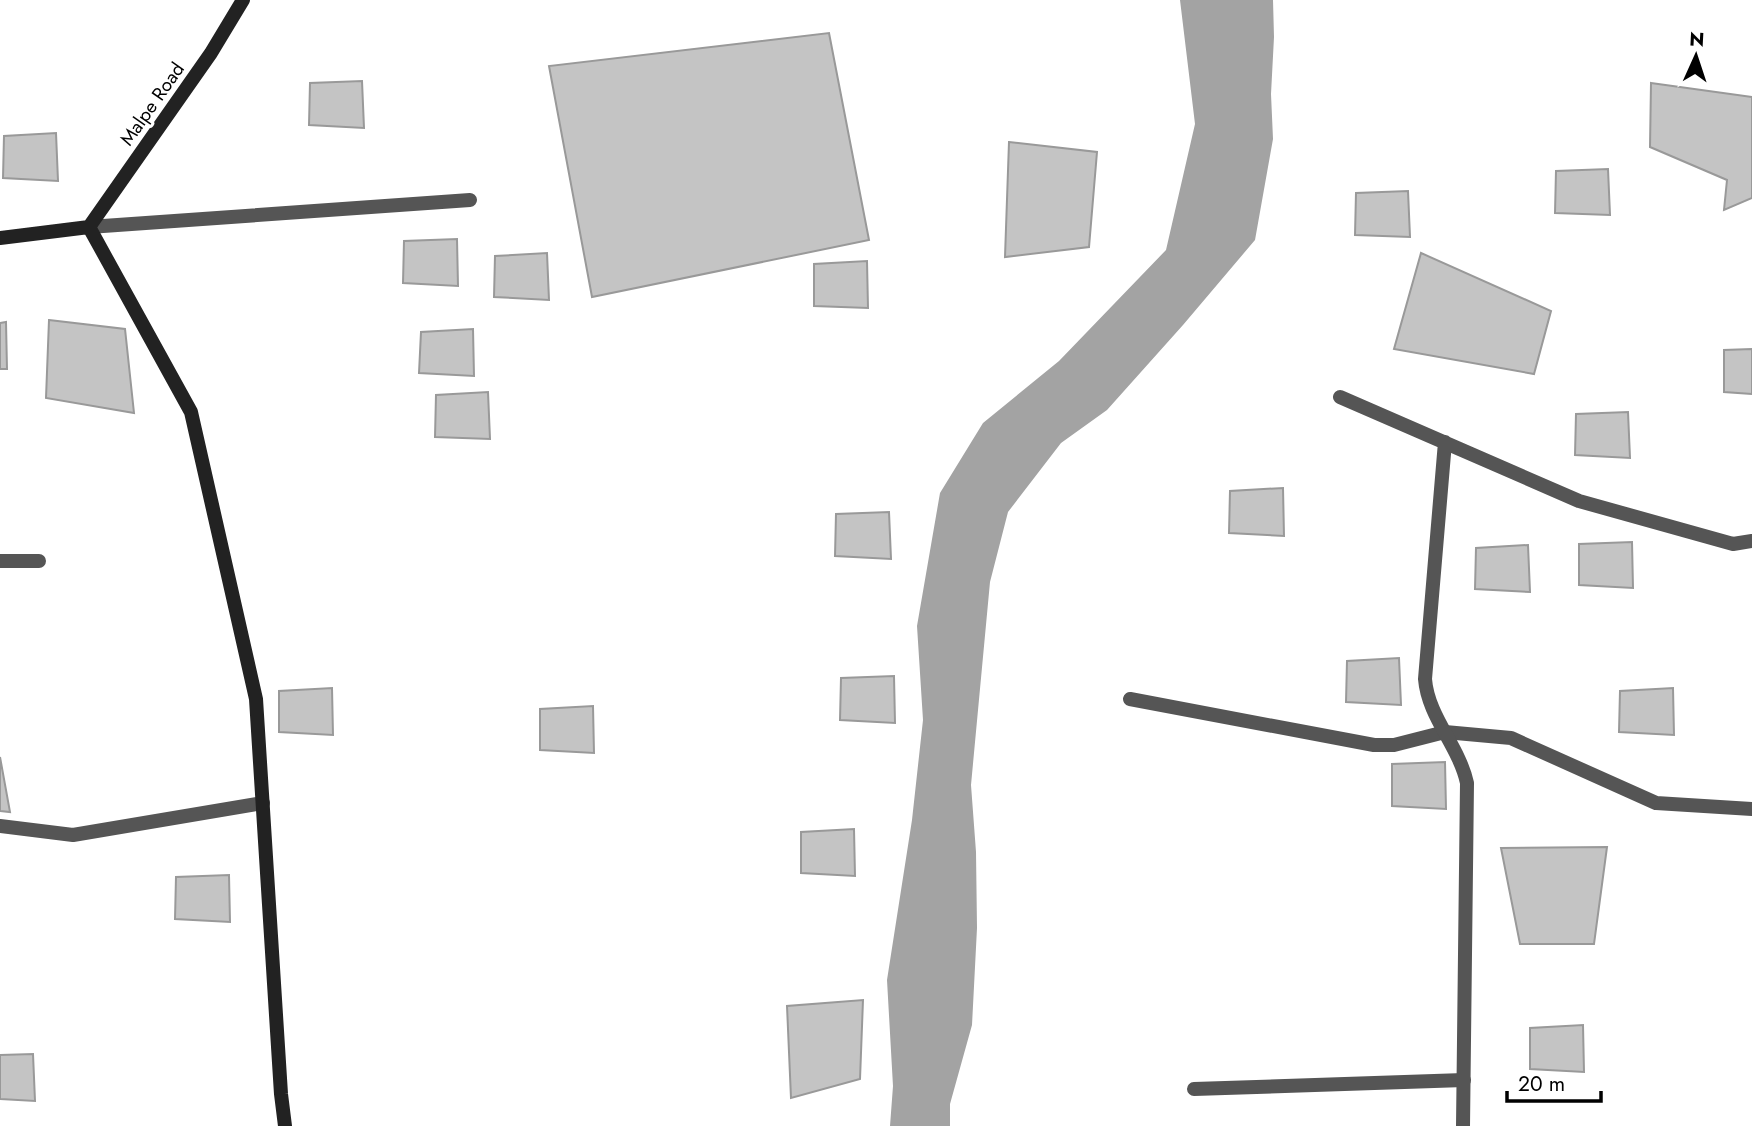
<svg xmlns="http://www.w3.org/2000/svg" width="1752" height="1126" viewBox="0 0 1752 1126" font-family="Jost,sans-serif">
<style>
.water{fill:#a3a3a3}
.building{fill:#c4c4c4;stroke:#999;stroke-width:2}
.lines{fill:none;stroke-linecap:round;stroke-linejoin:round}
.lane{stroke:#555;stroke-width:14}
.street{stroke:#555;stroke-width:14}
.secondary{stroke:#222;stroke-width:14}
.labels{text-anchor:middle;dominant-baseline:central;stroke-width:6;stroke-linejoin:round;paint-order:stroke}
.street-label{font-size:19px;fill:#000;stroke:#fff}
</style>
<rect width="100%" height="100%" fill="#fff"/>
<path class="water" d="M1180,0h93l1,37 -3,57 2,45 -18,101 -72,85 -76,85 -46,33 -53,69 -18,70 -19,203 5,67 1,76 -5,97 -22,79v22h-60l3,-40 -6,-106 25,-160 11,-100 -6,-94 23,-133 43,-70 76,-62 107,-111 29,-126z"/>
<path class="building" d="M829,33l40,207 -277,57 -43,-231z
M362,81l2,47 -55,-3 1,-42z
M1651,83l101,14v101l-28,12 3,-30 -77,-33z
M56,133l2,48 -55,-3 1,-42z
M1009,142l88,10 -8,95 -84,10z
M1608,169l2,46 -55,-2 1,-42z
M1408,191l2,46 -55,-2 1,-42z
M457,239l1,47 -55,-3 1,-42z
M547,253l2,47 -55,-3 1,-41z
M1421,253l130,58 -17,63 -140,-25z
M867,261l1,47 -54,-2v-42z
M49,320l76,9 9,84 -88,-15z
M6,322l1,47h-7v-46z
M473,329l1,47 -55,-3 2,-41z
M1752,349v45l-28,-2v-42z
M488,392l2,47 -55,-2 1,-42z
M1628,412l2,46 -55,-3 1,-41z
M1283,488l1,48 -55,-3 1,-42z
M889,512l2,47 -56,-3 1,-42z
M1632,542l1,46 -54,-3v-41z
M1528,545l2,47 -55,-3 1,-41z
M1399,658l2,47 -55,-3 1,-41z
M894,676l1,47 -55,-3 1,-42z
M332,688l1,47 -54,-3v-41z
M1673,688l1,47 -55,-3 1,-41z
M593,706l1,47 -54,-3v-41z
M0,757l10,55 -10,-1z
M1445,762l1,47 -54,-3v-42z
M854,829l1,47 -54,-3v-41z
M1607,847l-13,97h-74l-19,-96z
M229,875l1,47 -55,-3 1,-42z
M863,1000l-3,79 -69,19 -4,-92z
M1583,1025l1,47 -54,-3v-41z
M33,1054l2,47 -35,-2v-44z"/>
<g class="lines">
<path class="lane" d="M89,227l381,-27
M1130,699l244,46h20l51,-13 66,6 145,65 96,6
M1194,1089l270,-9"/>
<path class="street" d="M1340,397l239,104 154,43 19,-3
M1445,442l-20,237c3,38 34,67 42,104l-4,343
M0,561h39
M0,826l73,9 190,-32"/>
<path class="secondary" d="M89,227l102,185 65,287 25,395 4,32
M89,227l122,-174 32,-53
M0,238l89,-11"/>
</g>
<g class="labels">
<g class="street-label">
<text transform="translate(152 104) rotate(-55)">Malpe Road</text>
</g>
</g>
<g transform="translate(1696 56) rotate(3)" stroke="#ffffff" stroke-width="5" paint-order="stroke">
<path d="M0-5L12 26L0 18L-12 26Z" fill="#000000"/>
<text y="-10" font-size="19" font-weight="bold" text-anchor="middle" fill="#000000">N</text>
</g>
<path d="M1507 1091v10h94v-10" fill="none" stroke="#000000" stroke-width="3.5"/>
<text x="1518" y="1091" font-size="21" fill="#000000" stroke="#ffffff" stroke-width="5" paint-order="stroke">20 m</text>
</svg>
